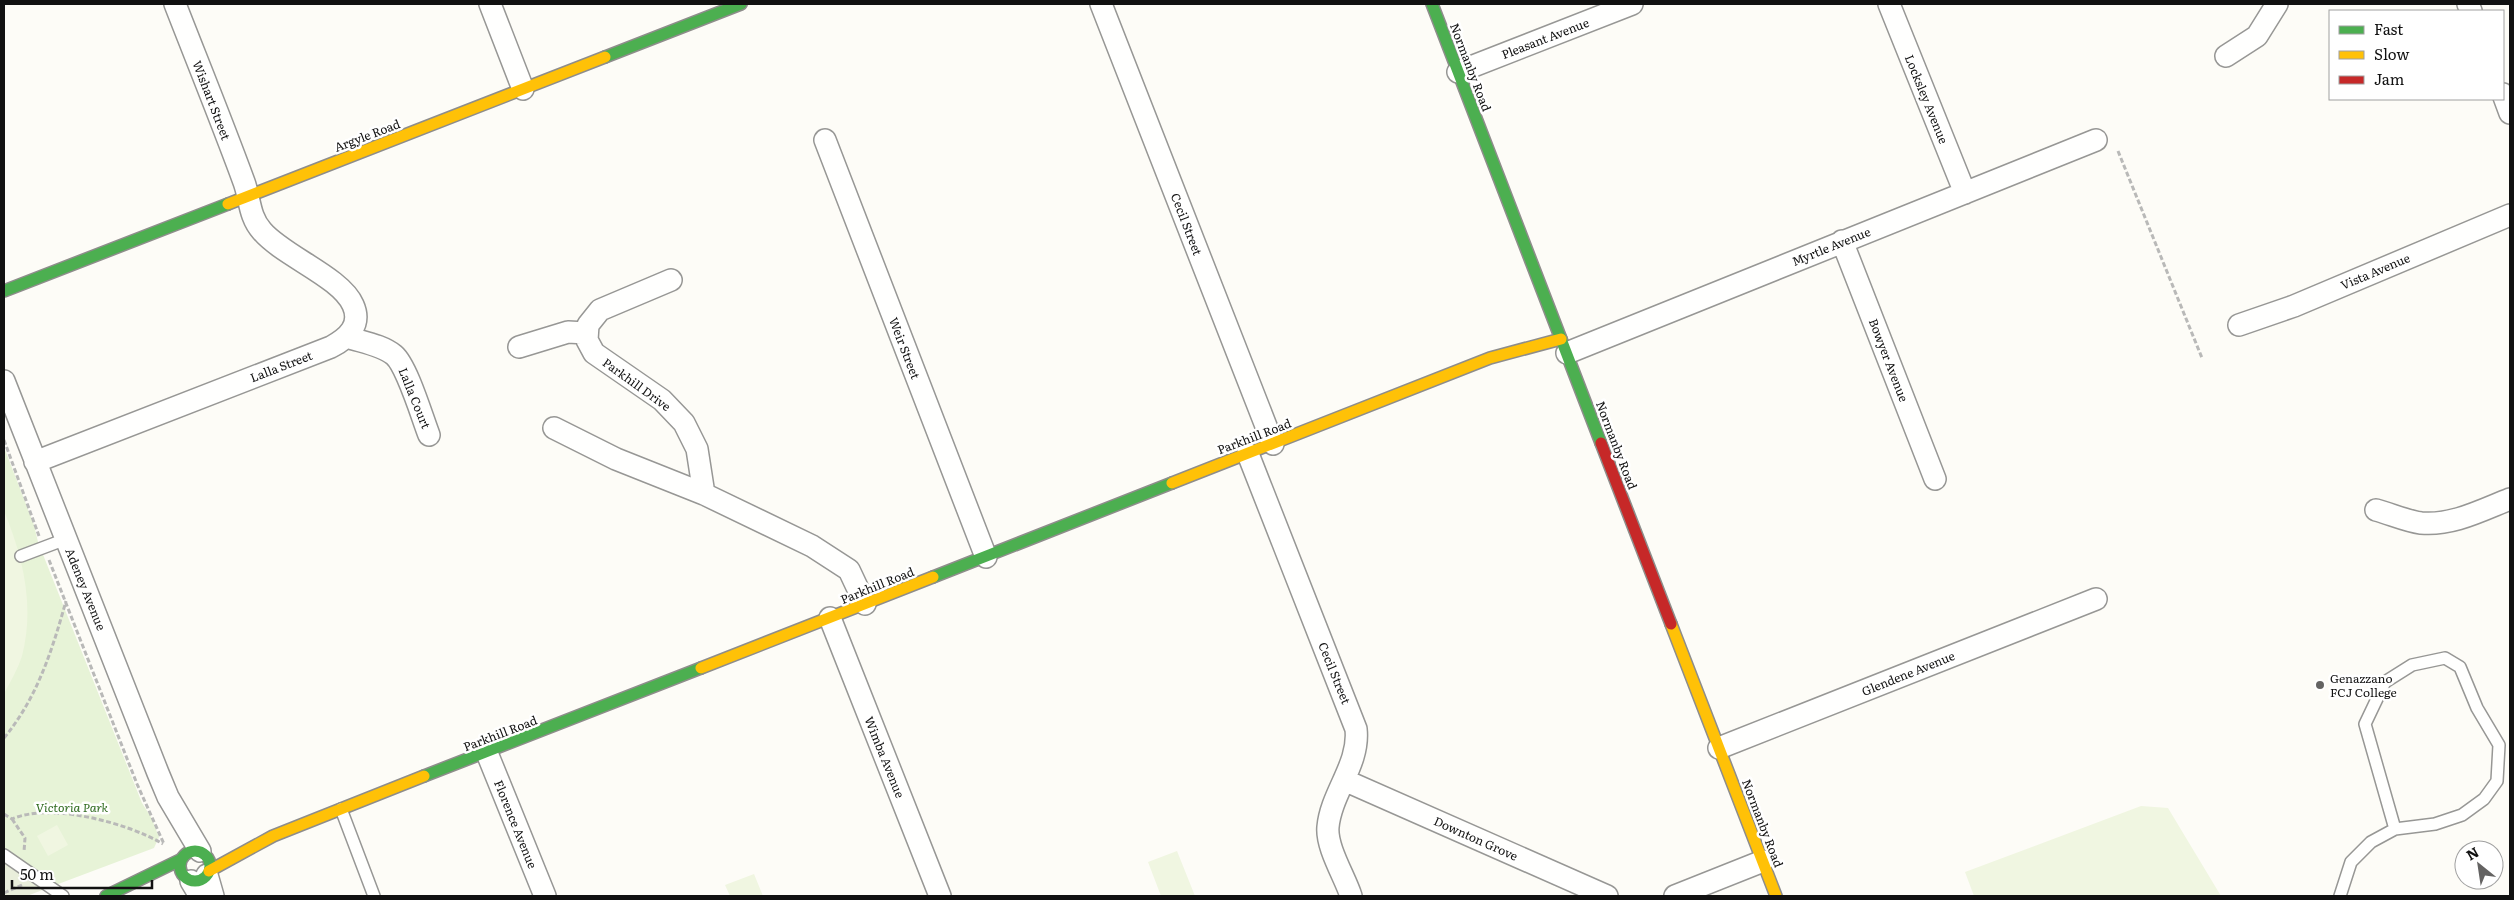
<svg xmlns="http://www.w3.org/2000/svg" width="2514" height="900" viewBox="0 0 2514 900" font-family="Literata,serif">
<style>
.green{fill:#e7f3d7}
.cemetery{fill:#e9eedb}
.pitch{fill:#f0f6e1}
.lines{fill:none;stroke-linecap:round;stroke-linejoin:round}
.lane-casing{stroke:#979795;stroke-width:14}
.street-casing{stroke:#979795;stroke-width:24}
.fast-casing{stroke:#8e8d8b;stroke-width:14}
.slow-casing{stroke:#8e8d8b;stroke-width:14}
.jam-casing{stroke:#8e8d8b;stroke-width:14}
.path{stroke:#b9b9b8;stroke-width:3;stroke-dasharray:5 2.5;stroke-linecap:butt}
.lane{stroke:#fffffe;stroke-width:11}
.street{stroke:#fffffe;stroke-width:21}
.fast{stroke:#4caf50;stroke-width:11}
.slow{stroke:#ffc107;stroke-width:11}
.jam{stroke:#c62828;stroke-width:11}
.poi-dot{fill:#646362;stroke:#fff;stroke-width:2}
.labels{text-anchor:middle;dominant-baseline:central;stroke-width:5;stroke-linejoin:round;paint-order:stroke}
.street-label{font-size:12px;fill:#111;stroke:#fff}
.poi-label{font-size:12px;fill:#111;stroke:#fff;text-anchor:start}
.park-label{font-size:12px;font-style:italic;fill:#2f6b1f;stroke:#fff}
</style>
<rect width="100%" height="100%" fill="#fdfcf7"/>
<path class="green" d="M4,447l30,78 4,17 104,261 9,14 8,20 -5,11 -109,41 -41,-29z"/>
<path class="cemetery" d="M4,860l41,29 -18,7h-23z"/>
<path class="pitch" d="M4,511c19,46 31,95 18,145 -4,13 -12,26 -18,38z
M2141,806l27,2 53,88h-247l-9,-24z
M57,825l11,20 -20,11 -11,-20z
M1177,851l18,45h-34l-13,-34z
M754,874l9,22h-33l-5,-11z"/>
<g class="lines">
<defs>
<path id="lane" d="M21,556l45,-17
M341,809l33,87
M4,855l59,41
M2340,896l11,-34 20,-20 24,-13 40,-5 27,-9 22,-16 13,-18 2,-36 -22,-37 -17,-41 -15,-9 -33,7 -27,17 -20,42 30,105"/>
<path id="street" d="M490,4l33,85
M1101,4l172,440
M1889,4l76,189
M2468,4l3,7
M2226,56l31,-20 20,-32
M1458,72l174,-68
M2503,94l7,19
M825,140l161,417
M1842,241l93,238
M671,280l-71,30 -12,15 -1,15 7,13 68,47 22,23 13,26 7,45
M2239,325l55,-19 216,-91
M347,337c15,5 35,8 47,18 13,11 28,62 35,80
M519,347l49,-15 18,1
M1567,353l529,-213
M4,381l154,392 10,24 32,54
M554,428l62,31 88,35 108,52 37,24 16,34
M1248,454l108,275c4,35 -25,64 -28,98 -2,20 17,50 23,69
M35,462l296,-115c17,-9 31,-22 22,-42 -12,-28 -70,-49 -91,-74 -13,-14 -12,-33 -18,-49 -22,-60 -46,-119 -69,-178
M2376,510c15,4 30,11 45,13 31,3 61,-13 89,-24
M830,618l110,278
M1719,748l377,-149
M487,753l58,143
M1344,780l263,116
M207,875l6,21
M191,881l9,15
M1675,896l88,-35"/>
<path id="fast" d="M1432,4l169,439
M605,57l136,-53
M4,291l224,-87
M933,577l239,-94
M424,776l277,-108
M180 866a15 15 0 1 1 30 0a15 15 0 1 1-30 0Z
M106,896l74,-36"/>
<path id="slow" d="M228,204l377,-147
M1172,483l318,-125 71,-19
M1671,624l105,272
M701,668l232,-91
M209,871l64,-35 151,-60"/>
<path id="jam" d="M1601,443l70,181"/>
</defs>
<use href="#lane" class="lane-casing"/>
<use href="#street" class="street-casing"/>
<use href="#fast" class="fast-casing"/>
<use href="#slow" class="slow-casing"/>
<use href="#jam" class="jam-casing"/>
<path class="path" d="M2118,151l84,207
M4,440l35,96
M49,560l88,224 27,60
M4,738c33,-40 48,-87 62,-137
M4,814l8,5c38,-17 116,4 151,25
M12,819l13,19 -1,14
M4,893l18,-8"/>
<use href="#lane" class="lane"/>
<use href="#street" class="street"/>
<use href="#fast" class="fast"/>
<use href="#slow" class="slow"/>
<use href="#jam" class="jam"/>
</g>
<circle class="poi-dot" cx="2320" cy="685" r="5"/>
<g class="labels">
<g class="street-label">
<text transform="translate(1545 38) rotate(-21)">Pleasant Avenue</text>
<text transform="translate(1471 67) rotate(69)">Normanby Road</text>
<text transform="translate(1927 99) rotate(68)">Locksley Avenue</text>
<text transform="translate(212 100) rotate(69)">Wishart Street</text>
<text transform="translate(367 135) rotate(-21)">Argyle Road</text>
<text transform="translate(1187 224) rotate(69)">Cecil Street</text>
<text transform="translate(1831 246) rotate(-22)">Myrtle Avenue</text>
<text transform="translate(2375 271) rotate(-23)">Vista Avenue</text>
<text transform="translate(905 348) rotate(69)">Weir Street</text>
<text transform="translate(1889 360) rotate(69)">Bowyer Avenue</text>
<text transform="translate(281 366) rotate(-21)">Lalla Street</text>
<text transform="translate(637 384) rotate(36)">Parkhill Drive</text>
<text transform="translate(415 398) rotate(68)">Lalla Court</text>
<text transform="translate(1254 436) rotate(-21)">Parkhill Road</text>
<text transform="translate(1617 445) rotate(69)">Normanby Road</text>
<text transform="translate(877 585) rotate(-22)">Parkhill Road</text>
<text transform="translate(86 589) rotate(68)">Adeney Avenue</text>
<text transform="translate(1335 673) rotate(68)">Cecil Street</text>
<text transform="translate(1908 673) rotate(-22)">Glendene Avenue</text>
<text transform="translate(500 733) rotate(-21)">Parkhill Road</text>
<text transform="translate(885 757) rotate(68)">Wimba Avenue</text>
<text transform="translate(1763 823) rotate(69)">Normanby Road</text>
<text transform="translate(516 824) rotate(68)">Florence Avenue</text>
<text transform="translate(1476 838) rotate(24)">Downton Grove</text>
</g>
<g class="poi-label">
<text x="2330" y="678">Genazzano<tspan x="2330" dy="14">FCJ College</tspan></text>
</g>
<g class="park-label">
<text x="72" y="807">Victoria Park</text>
</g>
</g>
<rect width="2514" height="900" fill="none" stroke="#111111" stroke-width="10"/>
<rect x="2329" y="10" width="175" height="90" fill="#ffffff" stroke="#a0a0a0"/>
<rect x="2339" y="26" width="25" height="8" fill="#4caf50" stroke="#a0a0a0"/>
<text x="2374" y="35" font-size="15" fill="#111111">Fast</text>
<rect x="2339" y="51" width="25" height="8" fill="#ffc107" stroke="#a0a0a0"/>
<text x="2374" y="60" font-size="15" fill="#111111">Slow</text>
<rect x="2339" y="76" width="25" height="8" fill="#c62828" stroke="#a0a0a0"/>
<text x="2374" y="85" font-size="15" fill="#111111">Jam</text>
<g transform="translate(2479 865) rotate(330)"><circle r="24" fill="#ffffff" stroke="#a0a0a0"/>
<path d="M0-4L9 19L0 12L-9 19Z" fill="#646362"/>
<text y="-8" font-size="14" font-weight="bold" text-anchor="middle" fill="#111111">N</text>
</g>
<path d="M12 880v8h140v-8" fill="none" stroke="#111111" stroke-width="2.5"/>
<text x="20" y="880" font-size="15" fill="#111111" stroke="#ffffff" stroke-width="4" paint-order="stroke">50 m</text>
</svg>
